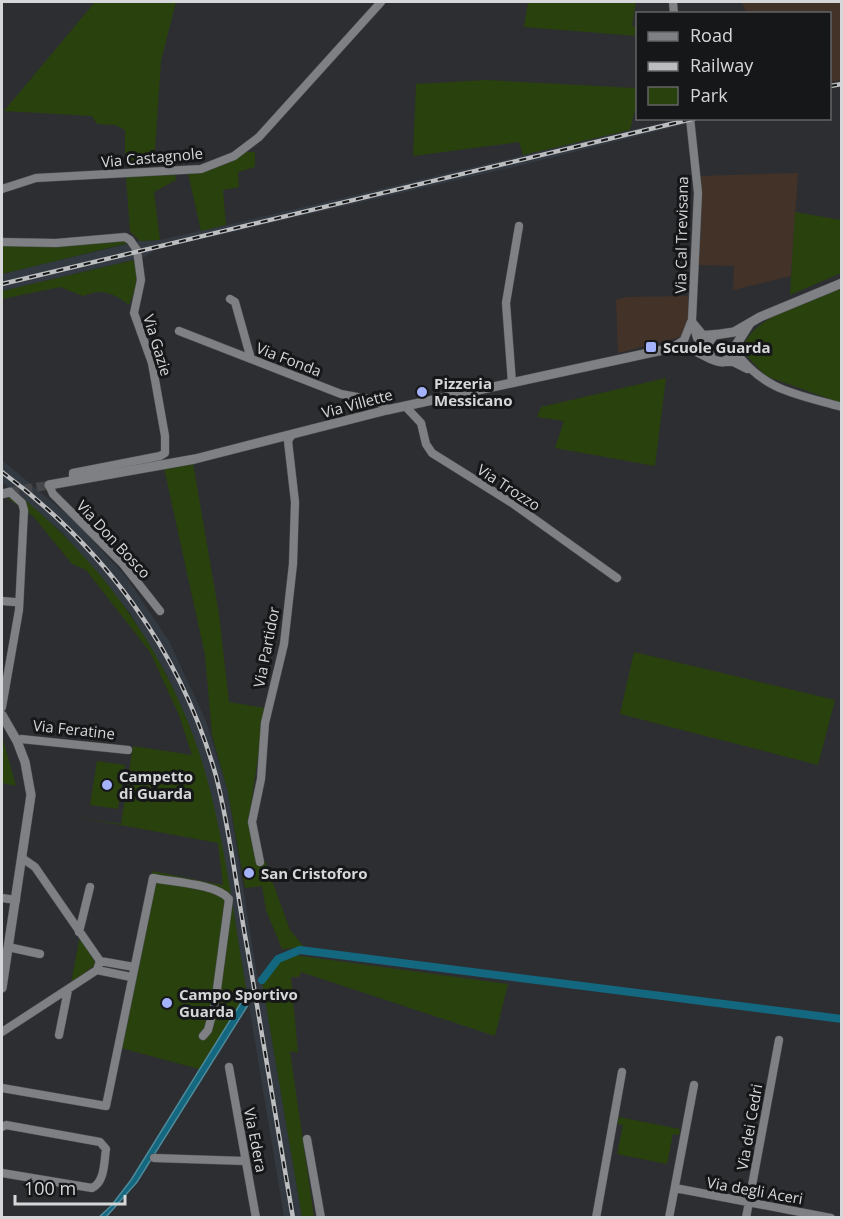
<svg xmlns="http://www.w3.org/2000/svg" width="843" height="1219" viewBox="0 0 843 1219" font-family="'Open Sans',sans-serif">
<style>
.built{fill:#333941}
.industrial{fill:#433228}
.green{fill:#29410d}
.water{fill:#13677f;stroke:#4e899a;stroke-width:1.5}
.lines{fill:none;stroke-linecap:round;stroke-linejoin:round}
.canal{stroke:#13677f;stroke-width:8}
.tertiary-tunnel{stroke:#46474a;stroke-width:9;stroke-dasharray:9 4.5;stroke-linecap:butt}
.minor-casing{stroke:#4b4d4f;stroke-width:9}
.tertiary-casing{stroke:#4b4d4f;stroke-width:10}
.minor{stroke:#7e8084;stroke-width:8}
.tertiary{stroke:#7e8084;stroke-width:9}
.rail-casing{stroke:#bcbdbf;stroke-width:4.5}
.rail{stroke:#161718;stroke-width:2;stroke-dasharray:7;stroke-linecap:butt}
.poi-dot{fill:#a4b2fc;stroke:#161718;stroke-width:2}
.labels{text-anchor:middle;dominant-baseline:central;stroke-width:6;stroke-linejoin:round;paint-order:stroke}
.street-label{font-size:15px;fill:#d6d7d9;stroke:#161718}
.poi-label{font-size:15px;font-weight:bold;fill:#d6d7d9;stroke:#161718;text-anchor:start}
</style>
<rect width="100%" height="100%" fill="#2d2e31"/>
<path class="built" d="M678,119h7l1,5 -168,42 -363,84 -10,7 -143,34v-17l138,-33 20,-1 84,-19z
M2,460l73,61 52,57 42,63 37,80 22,71 29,183 5,6 40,236h-18l-37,-224 -36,-198 -21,-68 -23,-52 -37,-62 -67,-80 -61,-51z"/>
<path class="industrial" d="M742,2h99v78l-11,2v-68l-84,-1z
M798,173l-7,103 -58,14 1,-24 -35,-1 2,-89z
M688,296v39l-70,18 -2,-53 10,-3z"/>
<path class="green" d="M95,2h81l-15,59 -7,103 -29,2v-36l-10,-5 -18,-1 -5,-8 -88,-5z
M515,2h121l-4,24 5,1v9l-113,-9 4,-25z
M486,80l149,8 2,14 -7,28 -107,25 -4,-13 -106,14 3,-72z
M246,152h9v15l-17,5 1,15 -16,3 3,35 -25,6 -13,-58 29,-6z
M175,173l1,7 -22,12 6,48 -20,1 -10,-10 -4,-54z
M795,212l46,8v53l-51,22z
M122,241l7,2 -127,31v-29l84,-1z
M134,260l4,23 -9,22c-16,-12 -26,-17 -46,-9l-23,-9 -58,12v-8z
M841,287v116l-75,-27 -24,-25c6,-33 70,-52 99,-64z
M666,378l-11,88 -100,-18 9,-27 -27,-4 4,-10z
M193,463l26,151 10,88 36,6 -14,97 9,54 5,2 25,69 14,17 -22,2 -16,-39 -4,-24 -17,2 -17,-96 -16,-57 -7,-80 -41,-187z
M19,495c83,68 146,155 180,257 25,77 34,161 48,241l-48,76 -78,-21 31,-177 71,14 -5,-42 -141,-26 44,7 12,-78 59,9 -13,-40 -29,-63 -64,-82 -14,-6 -39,-48 -26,-18z
M634,652l201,48 -17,65 -198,-51z
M2,736l14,50 -14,-3z
M97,761l28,4 -7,44 -28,-4z
M80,936l16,28 -25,19z
M293,955l215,29 -13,52 -194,-64 -2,5h-8l7,76 -8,-2 24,166h-12l-40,-236 16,-19z
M619,1117l61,12 -1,6 -6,-1 -6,30 -50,-10 6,-29 -6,-1z"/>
<path class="water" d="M247,993l1,12 -111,177 -31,35 -8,1 13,-12 20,-26z"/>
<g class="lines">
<path class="canal" d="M262,980l16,-21 22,-9 542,69"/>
<path class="tertiary-tunnel" d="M10,492l39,-7"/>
<defs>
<path id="minor" d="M673,2l1,12
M690,118l8,75 -6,127 5,18 11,5
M2,189l34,-11 165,-9 33,-13 25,-19 122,-135
M2,242l54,1 69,-6 5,3 7,10 4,30 -7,33 18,50 13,73v17l-5,3 -87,17v7
M230,299l5,3 16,57
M694,324l9,11 13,-1
M179,331l162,63 37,7 9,9
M673,347l11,-7 7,-18
M735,351c29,40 61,43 107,56
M723,362h10l14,7
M512,383l-6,-80 13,-77
M405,406l16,17 5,21 6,9 80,50 105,75
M49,485l4,9 70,70 37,47
M2,601l12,1
M2,707l17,-97 5,-100 -2,-7 -12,-11
M17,741l4,-2 107,11
M22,858l13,9 65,94 34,6
M260,862l-8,-40 9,-43 4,-56 19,-79 9,-80 2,-62 -7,-61 3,-5
M2,898l14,2
M79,932l11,-45
M8,947l32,7
M97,970l34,7
M2,1032l95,-62 3,-9
M59,1035l9,-45
M229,1067l27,151
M2,1088l104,18 47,-228c19,4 64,6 76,21l-14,105 -7,26 -5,6
M2,1127l4,-2 94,17 6,7c-2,13 -1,33 -14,39l-90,-15
M307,1139l14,79
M154,1158l91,3
M675,1188l156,30
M596,1218l26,-146
M669,1218l25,-133
M746,1218l33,-178"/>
<path id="tertiary" d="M711,357l-4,-12 7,-10 20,-3 26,-15 82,-34
M49,485l146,-26 192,-49 285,-62c28,-2 33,13 51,14l11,-7 2,-10 14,-22
M2,494l8,-2
M2,715l15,26 8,21 6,33 -29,193"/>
</defs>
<use href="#minor" class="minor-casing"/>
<use href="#tertiary" class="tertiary-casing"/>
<use href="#minor" class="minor"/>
<use href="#tertiary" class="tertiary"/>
<defs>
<path id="rail" d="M830,86l12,-2
M2,284l694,-166
M2,472c103,77 179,179 214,304 14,54 20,110 30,165 16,92 31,184 47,277"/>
</defs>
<use href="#rail" class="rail-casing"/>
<use href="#rail" class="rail"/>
</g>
<g class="poi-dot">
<rect x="645" y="341" width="12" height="12" rx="3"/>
<circle cx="422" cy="392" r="6"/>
<circle cx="107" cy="785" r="6"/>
<circle cx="249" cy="873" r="6"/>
<circle cx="167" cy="1003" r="6"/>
</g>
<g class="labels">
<g class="street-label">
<text transform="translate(152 157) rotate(-5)">Via Castagnole</text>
<text transform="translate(681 235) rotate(-89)">Via Cal Trevisana</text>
<text transform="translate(158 345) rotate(73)">Via Gazie</text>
<text transform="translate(289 359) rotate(21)">Via Fonda</text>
<text transform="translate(357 403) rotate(-15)">Via Villette</text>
<text transform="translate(509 487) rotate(33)">Via Trozzo</text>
<text transform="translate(114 539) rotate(47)">Via Don Bosco</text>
<text transform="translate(266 647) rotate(-79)">Via Partidor</text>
<text transform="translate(74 729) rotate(6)">Via Feratine</text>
<text transform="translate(749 1127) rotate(-80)">Via dei Cedri</text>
<text transform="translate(256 1140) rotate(79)">Via Edera</text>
<text transform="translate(755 1190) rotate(10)">Via degli Aceri</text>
</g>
<g class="poi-label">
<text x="663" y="347">Scuole Guarda</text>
<text x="434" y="383">Pizzeria<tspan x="434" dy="17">Messicano</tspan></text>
<text x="119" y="776">Campetto<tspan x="119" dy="17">di Guarda</tspan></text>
<text x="261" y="873">San Cristoforo</text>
<text x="179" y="994">Campo Sportivo<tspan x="179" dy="17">Guarda</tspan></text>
</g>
</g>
<rect width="843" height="1219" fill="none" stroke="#d6d7d9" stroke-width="6"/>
<rect x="636" y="12" width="195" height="108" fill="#161718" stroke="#636465" stroke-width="1.5"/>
<rect x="648" y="32" width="30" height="9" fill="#7e8084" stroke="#636465" stroke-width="1.5"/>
<text x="690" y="42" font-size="18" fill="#d6d7d9">Road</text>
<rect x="648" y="62" width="30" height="9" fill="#bcbdbf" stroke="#636465" stroke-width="1.5"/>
<text x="690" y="72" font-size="18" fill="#d6d7d9">Railway</text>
<rect x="648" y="87" width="30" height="18" fill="#29410d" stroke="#636465" stroke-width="1.5"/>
<text x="690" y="102" font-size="18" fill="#d6d7d9">Park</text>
<path d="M15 1195v9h110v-9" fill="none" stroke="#d6d7d9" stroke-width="3"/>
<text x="24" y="1195" font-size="18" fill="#d6d7d9" stroke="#161718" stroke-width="4.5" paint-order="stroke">100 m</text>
</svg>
